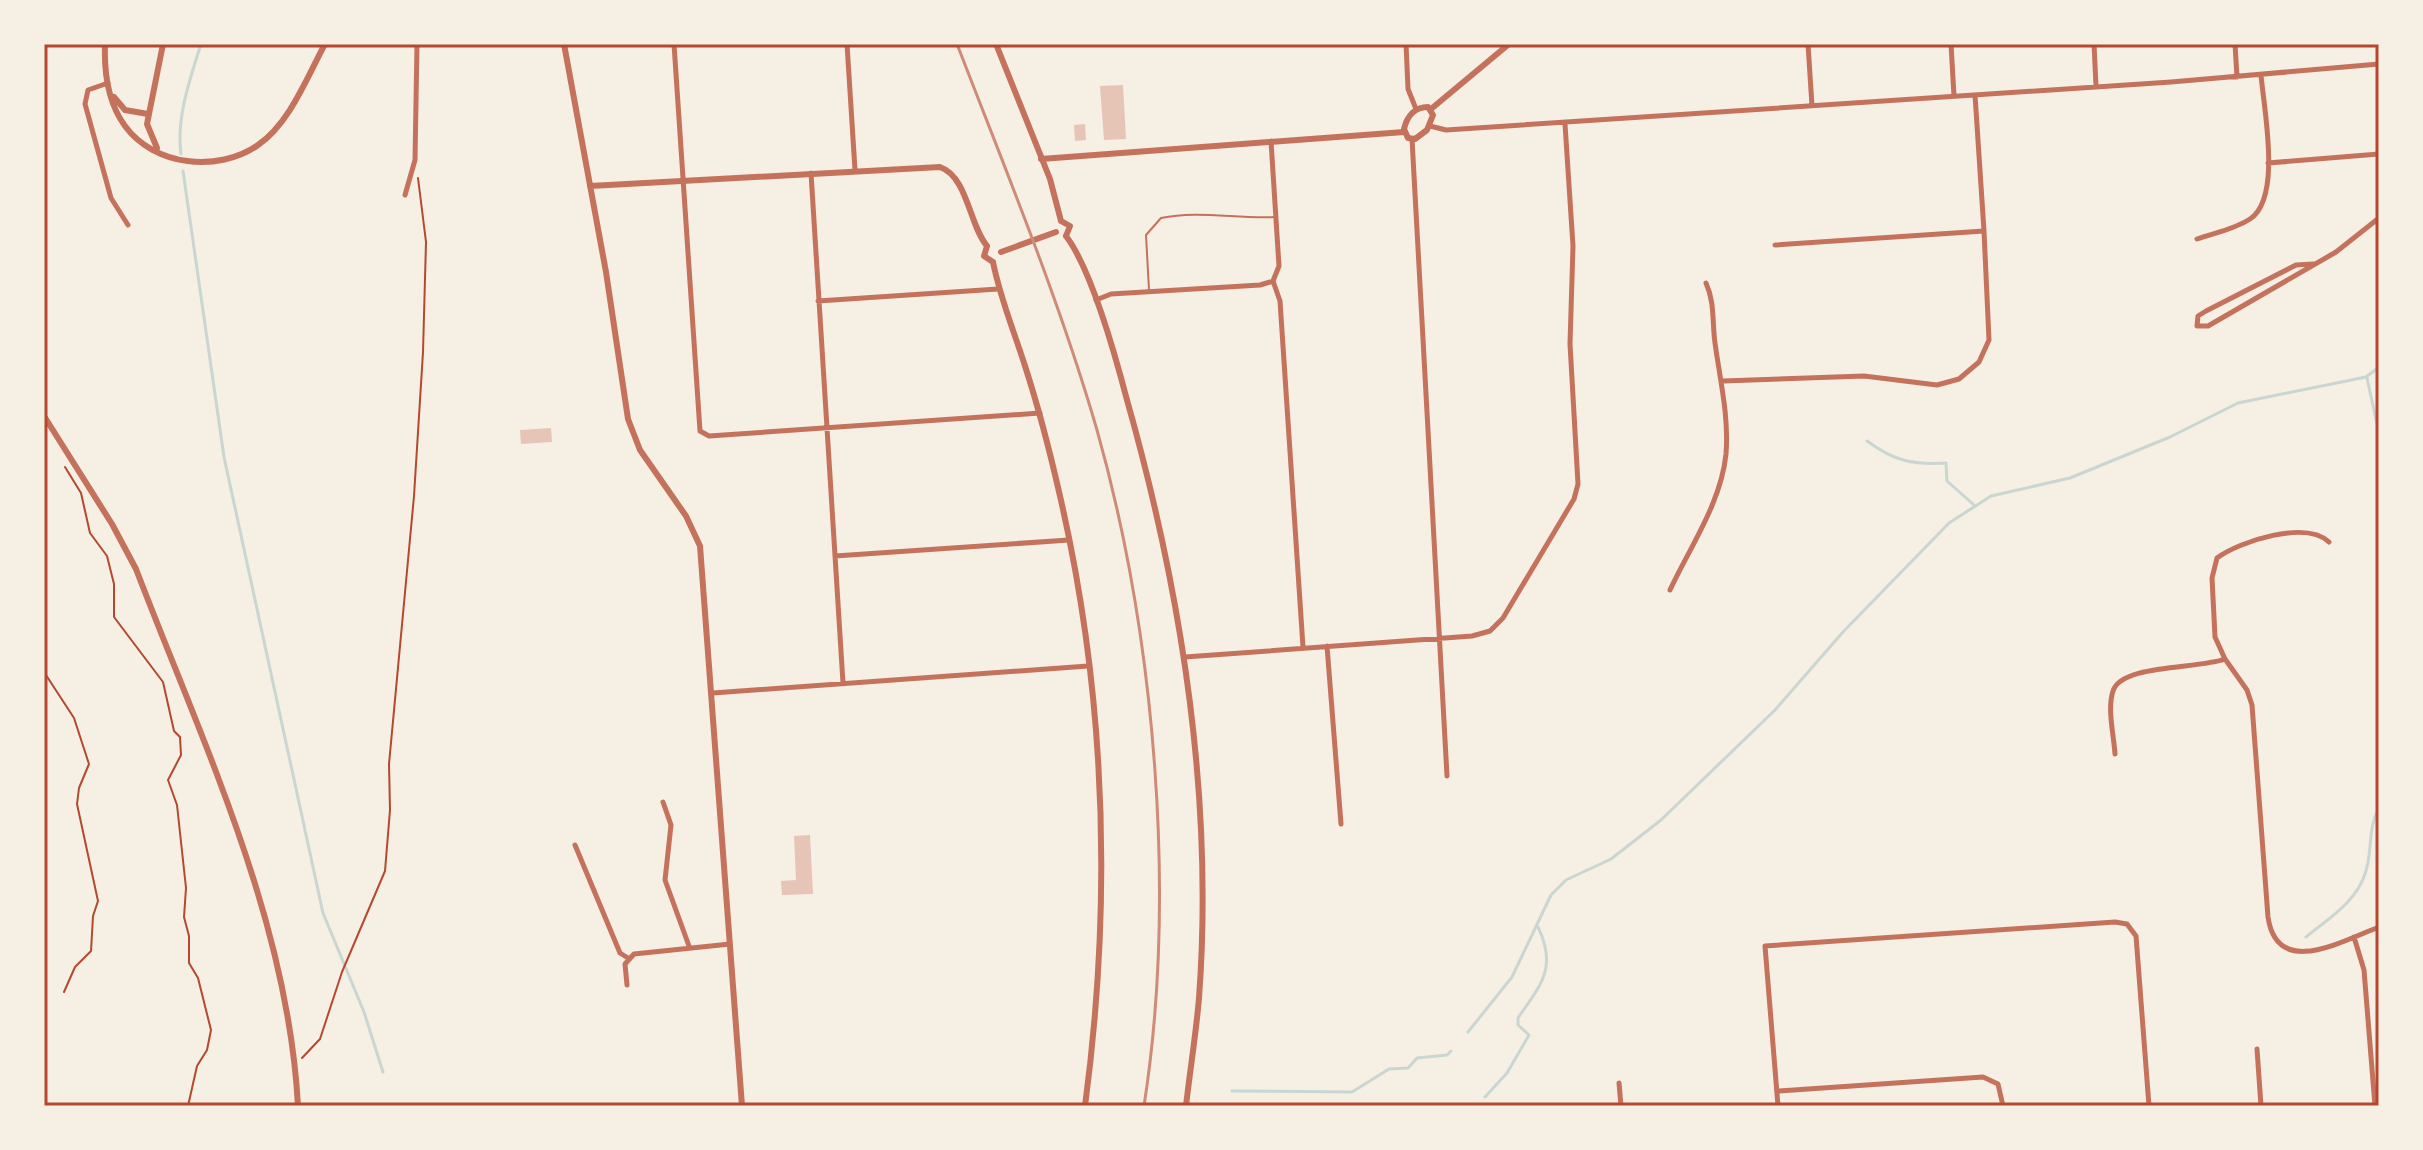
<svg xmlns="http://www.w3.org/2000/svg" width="2423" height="1150" viewBox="0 0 2423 1150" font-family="'Fira Sans Condensed',sans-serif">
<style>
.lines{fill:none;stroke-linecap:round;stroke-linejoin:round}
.stream{stroke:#c9d6d2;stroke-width:3}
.building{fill:#e6c5b7}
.path{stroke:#b5482f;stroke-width:2}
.service{stroke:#c5725c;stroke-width:2}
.minor{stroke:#c5725c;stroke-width:5}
.tertiary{stroke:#c5725c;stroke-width:6}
.rail{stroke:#cf8b77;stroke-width:3}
.neatline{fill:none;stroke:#b5482f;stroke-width:3}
</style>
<rect width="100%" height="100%" fill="#f6efe4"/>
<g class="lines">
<path class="stream" d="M181,154c-5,-36 9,-75 20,-110
M183,171l41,286 99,456 41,99 19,60
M2367,378l12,55
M1867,441c27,20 46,24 79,22l1,18 27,24
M2306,937c22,-18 50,-35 59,-63 8,-22 2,-45 14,-66
M1468,1032l44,-55 39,-82 15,-15 45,-21 50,-39 114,-110 68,-78 106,-109 42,-27 79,-18 100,-41 68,-34 128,-26 13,-10
M1232,1091l120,1 37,-23 19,-1 9,-10 30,-3 4,-4
M1485,1097l22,-24 22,-38 -11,-10v-7c22,-32 40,-50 20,-91"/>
</g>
<path class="building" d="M1123,85l3,54 -22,1 -4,-54z
M1085,124l1,16 -11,1 -1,-16z
M551,428l1,14 -31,2 -1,-14z
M810,835l3,59 -31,1 -1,-14 15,-1 -2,-44z"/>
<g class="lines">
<path class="path" d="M65,467l16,26 9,40 17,23 7,28v33l49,65 11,49 6,6 1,18 -13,25 9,25 9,83 -2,29 5,19v27l9,15 13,52 -4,20 -10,16 -9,40
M44,672l30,46 15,46 -10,24 -2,16 21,97 -5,15 -2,35 -16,16 -11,25
M302,1058l18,-19 22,-67 43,-101 5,-61 -1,-46 25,-268 9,-144 3,-110 -8,-64"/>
<path class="service" d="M1149,290l-3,-55 15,-17c36,-8 76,1 114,-1"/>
<path class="minor" d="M674,44l26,387 9,5 331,-23
M847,44l8,126
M1406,44l2,45 8,20
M1808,44l4,62
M1951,44l3,52
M2094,44l2,42
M2235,44l2,33
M108,83l-20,7 -3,14 26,94 17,27
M1430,126l16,4 725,-48 208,-18
M1412,139l35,637
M1271,141l8,125 -6,15
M2268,163l111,-9
M811,173l32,510
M405,195l10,-35 2,-116
M2197,239c17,-6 38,-10 53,-20 32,-21 14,-109 11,-144
M1775,245l209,-14 -9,-136
M2313,264l-17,1 -90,46 -8,5 -1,10h11l128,-74 43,-34
M1273,281l7,20 23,346
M1096,300l15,-6 149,-9 13,-4
M818,301l180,-12
M1723,381l141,-5 73,9 22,-6 20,-17 10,-22 -5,-109
M2329,542c-23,-22 -89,-1 -112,16l-5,20 3,59 10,22 22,31 5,15 16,212c9,62 74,24 111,10
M835,556l234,-16
M1670,590c20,-43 51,-87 56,-136 3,-38 -6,-74 -11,-111 -3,-21 0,-40 -9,-60
M1327,646l14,178
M1185,657l287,-21 18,-5 13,-13 71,-119 4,-15 -8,-140 3,-98 -8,-122
M713,693l375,-27
M2115,754c-1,-18 -8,-45 -2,-63 8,-27 86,-22 112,-32
M663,802l8,23 -6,55 24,66
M575,845l45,108 8,5
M2354,937l10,33 11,136
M627,985l-2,-21 9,-10 96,-10
M2257,1049l4,57
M1619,1083l2,23
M1779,1091l204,-14 15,7 5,22
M1778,1106l-13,-160 350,-24 12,2 9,12 13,170"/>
<path class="tertiary" d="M105,44c-1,28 3,59 20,82 29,40 93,47 133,19 32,-22 49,-68 67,-101
M564,44l42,228 22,147 12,31 46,66 14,30 42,560
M996,44l54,135 11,42
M114,97l11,13 23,4
M1428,107l5,8 -6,15 -12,9 -7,-1 -4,-9c3,-13 11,-22 24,-22z
M1431,109l78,-65
M157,148l-10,-24 16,-80
M1041,159l363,-27
M590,186l350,-19c28,10 29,58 47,79
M1061,221l9,5 -4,10
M1066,236c25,33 50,122 61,164 55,194 87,396 72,598 -3,36 -9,72 -13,108
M987,246l-3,10 9,6
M1001,252l55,-20
M993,262c7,36 21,69 32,104 14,43 25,86 35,130 46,200 52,407 25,610
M44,416l68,108 24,45c66,173 152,350 162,537"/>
<path class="rail" d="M957,44c49,127 102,255 140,386 58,206 80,464 47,676"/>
</g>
<rect width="2423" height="1150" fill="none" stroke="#f6efe4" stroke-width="92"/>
<rect x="46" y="46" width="2331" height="1058" class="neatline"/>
</svg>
